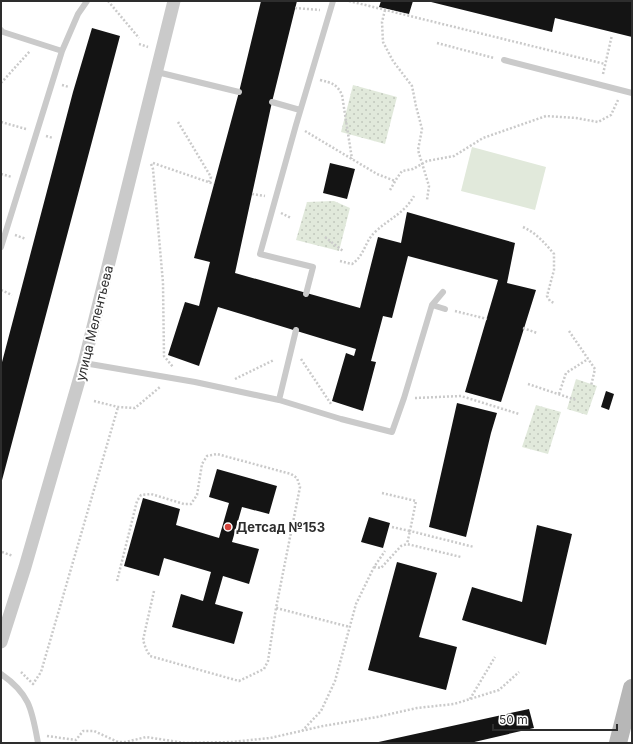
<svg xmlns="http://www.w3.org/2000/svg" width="633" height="744" viewBox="0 0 633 744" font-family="Inter,sans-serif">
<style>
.park{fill:url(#park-dots)}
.garden{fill:#e1e9db}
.building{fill:#141414}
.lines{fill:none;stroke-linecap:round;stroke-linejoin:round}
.path{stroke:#cacaca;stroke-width:2.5;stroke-dasharray:2 2;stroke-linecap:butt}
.service{stroke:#cacaca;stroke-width:6}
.minor{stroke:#cacaca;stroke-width:13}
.secondary{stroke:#b7b7b7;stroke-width:18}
.poi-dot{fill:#d5443d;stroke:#fff;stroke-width:1.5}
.labels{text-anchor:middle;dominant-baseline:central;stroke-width:4;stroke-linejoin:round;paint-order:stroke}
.street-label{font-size:13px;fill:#2d2d2d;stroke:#fff}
.poi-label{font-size:13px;font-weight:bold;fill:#2d2d2d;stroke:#fff;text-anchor:start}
</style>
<defs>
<pattern id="park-dots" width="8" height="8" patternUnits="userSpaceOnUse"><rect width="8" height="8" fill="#e1e9db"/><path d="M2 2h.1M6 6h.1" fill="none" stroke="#c1c8bc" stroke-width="1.8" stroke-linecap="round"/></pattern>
</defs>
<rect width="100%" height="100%" fill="#fff"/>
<path class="park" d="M353,85l44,12 -12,47 -44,-12z
M334,201l16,7 -11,43 -43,-11 11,-38z
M576,379l21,7 -10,29 -20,-6z
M536,405l25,7 -13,42 -26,-7z"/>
<path class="garden" d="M472,147l74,20 -11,43 -74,-19z"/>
<path class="building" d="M261,1h36l-25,101 -37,171 125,35 18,-71 23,6 6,-31 108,31 -8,40 29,7 -35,112 -36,-10 33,-112 -90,-24 -16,62 -9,-2 -12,45 5,1 -13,49 -31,-10 14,-48 8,3 2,-7 -138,-42 -19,59 -31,-11 17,-53 14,4 11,-44 -16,-4 45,-166z
M381,1h32l-4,13 -30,-7z
M427,1h205v36l-77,-19 -3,14z
M92,28l28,8 -119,448v-118l72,-274z
M330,163l25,6 -8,30 -24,-6z
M606,391l8,3 -5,16 -8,-3z
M457,403l40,10 -6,20 -25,104 -37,-10z
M217,469l60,17 -8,28 -27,-7 -10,35 27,7 -10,35 -26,-8 -8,28 28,8 -9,32 -62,-17 9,-33 22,7 8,-29 -47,-14 -5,18 -35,-10 19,-68 37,11 -4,16 43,13 10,-35 -20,-6z
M369,517l21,6 -7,25 -22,-6z
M537,525l35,9 -26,111 -84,-25 10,-33 50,15z
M397,562l40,11 -18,64 38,10 -11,43 -78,-20z
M529,709l5,19 -64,15h-96z"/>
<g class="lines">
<path class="path" d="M108,1l31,37
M349,1l256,63
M295,8l25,2
M385,10l-3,12 1,20 10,19 19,25 4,20 6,23 -4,21 11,36 -2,14
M437,43l57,15
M139,44l9,3
M603,74l9,-39
M320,80c12,3 17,4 22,15l10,64
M1,83l29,-32
M62,85l7,2
M1,122l25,7
M178,122l33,55 -2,5
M305,131l72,43 18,7
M46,136l7,2
M153,163l61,21
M151,164l2,5 10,114 1,73 9,11
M1,174l11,3
M390,190l7,-12 5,-7 11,-2 14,-8 27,-5 29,-18 63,-22 30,2 22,4 13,-7 7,-15
M252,194l13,2
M281,213l10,5
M523,227c13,6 22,16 31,27v16l-7,26 3,5 4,2
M15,235l11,4
M325,237l18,14
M340,261l12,3c12,-8 13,-22 22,-31 14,-14 30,-19 40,-37
M1,290l11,5
M455,311l32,8
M523,328l14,5
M569,331l26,38 -4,17
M301,359l30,45
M235,379l39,-19
M528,384l48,16
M559,394l7,-21 22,-14
M415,398l46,-2 58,18
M94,401l24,6 17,1 25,-21
M382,493l34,8 -6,30 64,16
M392,527l18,4 -3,13
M2,552l11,4
M374,567l7,1 20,-22 6,-2 54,13
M117,581l20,-80 4,-6 10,-1 33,10h7l6,-9 5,-31 5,-8 10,-2 74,20 6,4 3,9 -24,121 74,19
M154,591l-11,49 3,9 4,7 89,25 25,-12 4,-8 8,-53
M21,672l12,12 8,-12 77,-265
M470,699l25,-42
M302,731l19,-20 14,-30 21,-77 18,-37 11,-16
M47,736l29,4 7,-9h11l24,11h8l20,-5 39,6 47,-1 38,-4 53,-12 54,-9 40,-9 37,-4 45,-14 20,-18"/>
<path class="service" d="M1,30l2,2 59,19
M504,60l128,33
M157,72l82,20
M272,102l28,8
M1,247l61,-196 16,-37 9,-13
M306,294l7,-27 -53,-13 36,-129 37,-124
M432,305l13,4
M84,363l111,19 84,18 62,19 51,13 12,-34 28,-93 11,-13
M279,400l17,-70
M1,674c29,20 31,36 37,69"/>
<path class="minor" d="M1,642l24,-75 59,-204 90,-362"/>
<path class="secondary" d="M618,743l14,-55"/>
</g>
<circle class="poi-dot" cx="228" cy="527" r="4"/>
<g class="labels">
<g class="street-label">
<text transform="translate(94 323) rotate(-76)">улица Мелентьева</text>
</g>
<g class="poi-label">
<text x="236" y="527">Детсад №153</text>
</g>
</g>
<rect width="633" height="744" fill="none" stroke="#2d2d2d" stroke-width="4"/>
<path d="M493 724v6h124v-6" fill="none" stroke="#2d2d2d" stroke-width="2"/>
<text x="499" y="724" font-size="12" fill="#2d2d2d" stroke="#ffffff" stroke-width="3" paint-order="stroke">50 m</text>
</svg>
